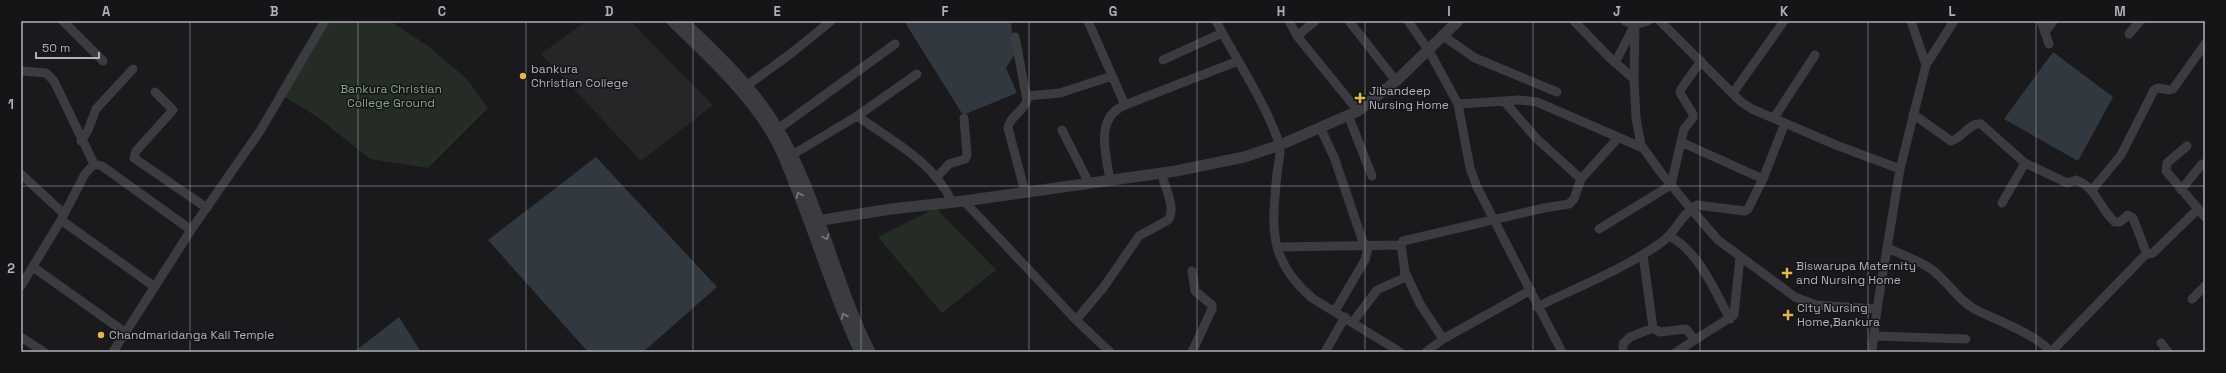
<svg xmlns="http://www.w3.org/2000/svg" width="2226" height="373" viewBox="0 0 2226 373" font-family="'Space Grotesk',sans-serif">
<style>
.built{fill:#262629}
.green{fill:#242c25}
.water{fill:#31383f}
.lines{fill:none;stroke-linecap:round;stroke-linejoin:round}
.minor{stroke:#3b3c40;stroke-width:9}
.tertiary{stroke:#3b3c40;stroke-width:11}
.oneway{stroke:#7a7c83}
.grid{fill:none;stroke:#adb1ba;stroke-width:1;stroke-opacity:0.55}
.poi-dot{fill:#e4b54a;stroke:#151517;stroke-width:1.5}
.labels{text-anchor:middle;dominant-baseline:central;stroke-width:3;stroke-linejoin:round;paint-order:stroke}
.poi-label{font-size:12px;fill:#adb1ba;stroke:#151517;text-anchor:start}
.park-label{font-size:12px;fill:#86a389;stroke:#151517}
.neatline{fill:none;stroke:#adb1ba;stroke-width:1.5}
.grid-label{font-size:13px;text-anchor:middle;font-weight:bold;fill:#adb1ba}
</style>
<rect width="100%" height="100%" fill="#1a1a1c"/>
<path class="built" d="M586,21h44l83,84 -72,56 -100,-107z"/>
<path class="green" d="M319,21h71l38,25 39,33 21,29 -60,60 -58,-9 -54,-43 -39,-24z
M936,208l60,62 -54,43 -64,-76z"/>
<path class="water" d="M904,21h107l3,34 -8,13 11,25 -54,22z
M2053,52l60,45 -35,64 -74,-42z
M596,157l121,130 -74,65h-55l-100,-112z
M399,317l22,35h-67z"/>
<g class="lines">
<path class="minor" d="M63,21l40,40
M1088,21l37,84
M1216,21c21,40 48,79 63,122 3,8 -1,22 -2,30 -5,54 -10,86 35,125l88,54
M1289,21l8,15 61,75
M1349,21l47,60
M1408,21l21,30 29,53 12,64 7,19 85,165
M1574,21l35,36 25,22
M1625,21l10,4 13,-4
M1660,21l81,81 11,7 84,36 64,24
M2041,21l8,23
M1635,25l-1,54 2,39 5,27 21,29 29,35 27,31 77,57 21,8 61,4
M2045,32l8,-11
M2129,34l11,-13
M1442,35l33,23 82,34
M1297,36l18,-15
M1015,37l12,63c-3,11 -18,17 -19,28l17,64
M1163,60l59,-27
M1615,63l18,-35
M1926,65l28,-44
M21,71l25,2 8,8 40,83
M742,89l47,-34 42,-34
M155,92l18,18 -37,41 -2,7 73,50
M1733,93l51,-72
M1026,96l34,-3 52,-17
M1504,101l32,37 45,41
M1458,104l61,-4 18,2 106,46
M1913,114l38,27c11,-2 18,-19 30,-17l44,39 42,20 9,-3c20,7 24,29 39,42h5l8,-7 5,3 13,34 2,2 5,-1 45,-44
M1348,115l24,61
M857,116c34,24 77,46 95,86
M1774,118l41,-63
M1320,127l14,30 30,88
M778,129l117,-85
M1062,130l27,53
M81,141l7,-11 8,-21 37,-40
M1681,142l82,37
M2187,146l-20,17 -1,8 39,46
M792,155l65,-39 60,-42
M21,174l43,40
M937,177l12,-13 16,-5 2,-4 -3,-37
M1110,180c-4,-26 -16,-62 15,-75l113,-44
M2092,190l29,-35 33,-65 4,-2 11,2 4,-1 32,-45
M2181,190l21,-26
M964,201l112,119 34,32
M2002,203l23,-40
M61,220l94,67
M1599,229l72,-44 13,-56 9,-11v-4l-13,-21 1,-4 20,-28
M1669,236c30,15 45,54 61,83
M1277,247l124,-2
M1887,248c14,6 31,12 44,21 17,12 26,31 45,41 16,8 66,27 74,42
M1643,255l10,73 7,4 26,-3 9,11
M33,267l93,66
M1405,272l15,32 23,35
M21,286l40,-66 24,-46 9,-10 8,2 89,64
M2192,299l13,-13
M1537,307c42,-21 88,-38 125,-65 14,-10 20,-29 35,-37l48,6 3,-2 15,-30 22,-56
M1335,311l30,-51 4,-15
M1076,320l27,-32 36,-52 29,-16c9,-11 -4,-35 -7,-47
M1353,322l24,-32 27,-12 1,-6 -4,-27 2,-4 141,-33 25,-4 5,-5 7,-20 37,-41
M1874,336l92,3
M21,337l23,15
M2161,343l7,9
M113,352l78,-122 69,-99 65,-110
M1192,352l20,-43v-4l-17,-14 -3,-20
M1325,352l20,-35
M1426,352l17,-13 88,-49
M1623,352v-8l7,-7 23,-9
M1676,352l58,-37 6,-58
M1872,352l5,-43 23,-140 26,-104 -15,-44
M2051,352l96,-99"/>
<path class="tertiary" d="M672,21c36,35 77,72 102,116 10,17 16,36 23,53 22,54 38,110 63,162
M683,21c36,34 75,71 99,115 38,68 53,146 88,216
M810,222l81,-13 73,-8 212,-30 68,-14 36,-12 78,-34 38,-30 62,-60"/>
</g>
<defs><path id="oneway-chevron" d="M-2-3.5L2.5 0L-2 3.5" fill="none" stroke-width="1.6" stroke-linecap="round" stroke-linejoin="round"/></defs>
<g class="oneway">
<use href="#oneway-chevron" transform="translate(799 195) rotate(-112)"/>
<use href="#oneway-chevron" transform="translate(826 237) rotate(70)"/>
<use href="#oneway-chevron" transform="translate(844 316) rotate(-112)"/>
</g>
<path class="grid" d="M190,21v331M358,21v331M526,21v331M693,21v331M861,21v331M1029,21v331M1197,21v331M1365,21v331M1533,21v331M1700,21v331M1868,21v331M2036,21v331M21,186h2184"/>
<g class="poi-dot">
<circle cx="523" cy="76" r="4"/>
<path d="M1358 92h4v4h4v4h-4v4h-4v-4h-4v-4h4z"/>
<path d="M1785 267h4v4h4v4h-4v4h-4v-4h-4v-4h4z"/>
<path d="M1786 309h4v4h4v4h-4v4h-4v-4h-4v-4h4z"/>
<circle cx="101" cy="335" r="4"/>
</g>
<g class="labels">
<g class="poi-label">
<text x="531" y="69">bankura<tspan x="531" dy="14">Christian College</tspan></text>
<text x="1369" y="91">Jibandeep<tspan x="1369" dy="14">Nursing Home</tspan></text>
<text x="1796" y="266">Biswarupa Maternity<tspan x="1796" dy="14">and Nursing Home</tspan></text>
<text x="1797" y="308">City Nursing<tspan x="1797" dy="14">Home,Bankura</tspan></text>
<text x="109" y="335">Chandmaridanga Kali Temple</text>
</g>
<g class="park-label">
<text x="391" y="89">Bankura Christian<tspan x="391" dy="14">College Ground</tspan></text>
</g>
</g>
<rect width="2226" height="373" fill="none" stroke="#151517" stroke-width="44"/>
<path d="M36 52v6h63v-6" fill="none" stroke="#adb1ba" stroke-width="2"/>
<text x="42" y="52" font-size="12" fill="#adb1ba" stroke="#151517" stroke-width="3" paint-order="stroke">50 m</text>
<rect x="22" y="22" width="2182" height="329" class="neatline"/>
<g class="grid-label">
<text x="106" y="16">A</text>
<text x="274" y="16">B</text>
<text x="442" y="16">C</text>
<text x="609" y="16">D</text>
<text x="777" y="16">E</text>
<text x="945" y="16">F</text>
<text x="1113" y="16">G</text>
<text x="1281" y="16">H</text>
<text x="1449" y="16">I</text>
<text x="1617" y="16">J</text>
<text x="1784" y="16">K</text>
<text x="1952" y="16">L</text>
<text x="2120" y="16">M</text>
<text x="11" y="109">1</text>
<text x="11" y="273">2</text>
</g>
</svg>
